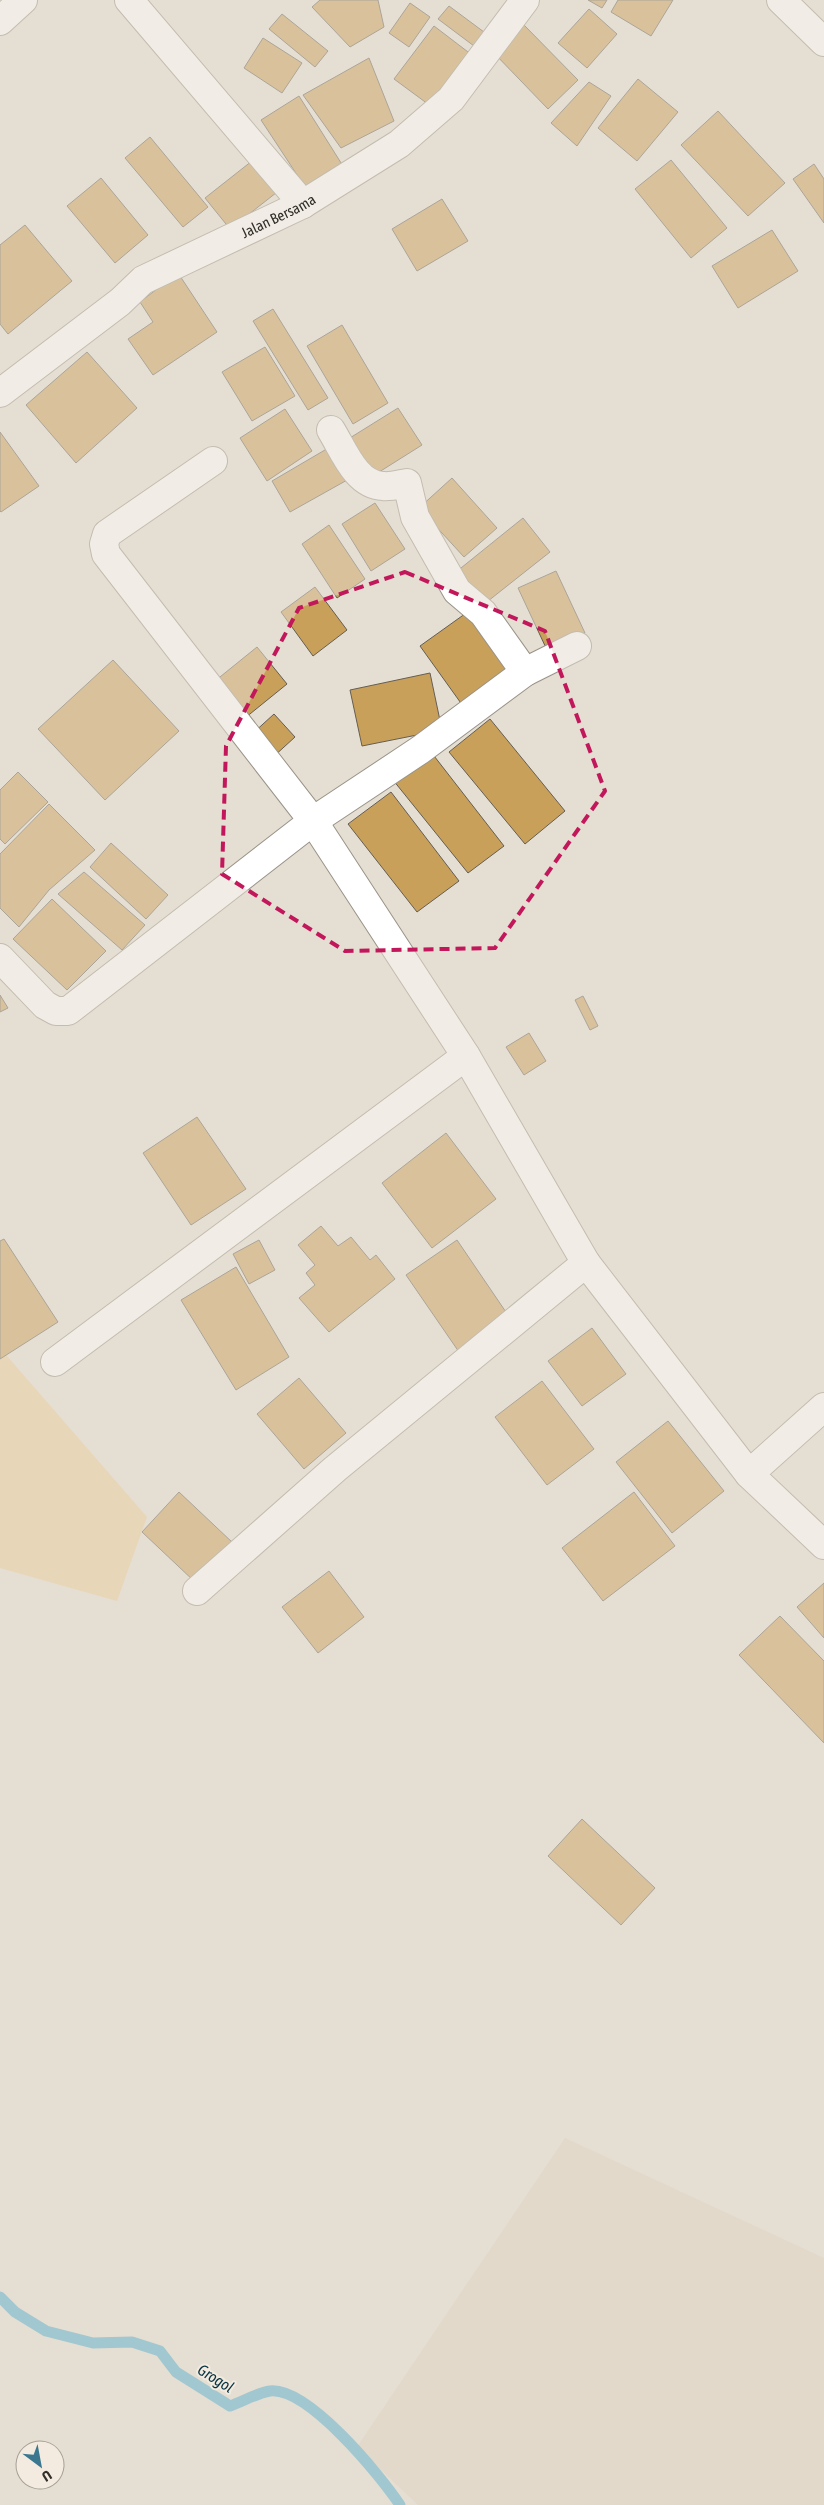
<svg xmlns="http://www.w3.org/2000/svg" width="824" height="2505" viewBox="0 0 824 2505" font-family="'Asap Condensed',sans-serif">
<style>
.built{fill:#ded2c0}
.green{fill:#eacc9b}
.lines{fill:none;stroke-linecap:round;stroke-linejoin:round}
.stream{stroke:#4fabcf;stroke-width:11}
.building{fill:#c9a059;stroke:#655e54}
.street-casing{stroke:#9a9388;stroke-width:30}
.street{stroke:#fff;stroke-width:28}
.marked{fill:none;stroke:#c2185b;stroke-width:4;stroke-dasharray:10 6;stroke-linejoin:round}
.labels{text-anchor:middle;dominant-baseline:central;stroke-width:4;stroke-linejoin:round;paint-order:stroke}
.street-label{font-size:15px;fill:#322f2a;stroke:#f3ebdf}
.water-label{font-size:16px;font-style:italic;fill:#073342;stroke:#f3ebdf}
</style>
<rect width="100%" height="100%" fill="#e5ded2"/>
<path class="built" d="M565,2138l259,120v247h-406l-61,-58z"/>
<path class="green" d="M0,1348l147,169 -30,84 -117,-33z"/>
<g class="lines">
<path class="stream" d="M0,2297l15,15 31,19 47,12 39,-1 28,9 16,21 54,34c12,-4 27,-13 40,-15 38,-4 110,84 130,114"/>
</g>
<path class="building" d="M320,0h58l6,27 -34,20 -38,-40z
M588,0h19l-5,8z
M618,0h55l-22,36 -40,-24z
M410,3l20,14 -21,30 -20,-14z
M449,6l39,29 -10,14 -40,-30z
M589,9l28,25 -30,34 -29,-25z
M282,14l46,37 -13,16 -46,-38z
M522,23l56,57 -30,29 -56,-58z
M434,26l38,29 -40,52 -38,-28z
M263,38l39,25 -20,30 -38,-25z
M369,58l25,63 -53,27 -38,-53z
M638,79l40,33 -41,49 -39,-33z
M589,82l22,14 -34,50 -26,-23z
M299,96l44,70 -36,24 -46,-70z
M718,111l67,72 -37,33 -67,-71z
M150,137l58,70 -25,20 -58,-69z
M257,157l24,32 -51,40 -25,-31z
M671,160l56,68 -36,30 -56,-69z
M814,164l10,15v44l-31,-44z
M101,178l47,57 -33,28 -48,-57z
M442,199l26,42 -51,30 -25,-42z
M25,225l47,56 -64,53 -8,-10v-79z
M772,230l26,41 -60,37 -26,-42z
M178,273l39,59 -64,43 -25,-36 25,-17 -13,-20z
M273,309l55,89 -20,12 -55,-89z
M342,325l46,78 -35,21 -46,-78z
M265,347l30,49 -43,25 -30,-49z
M87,352l50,56 -61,55 -50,-58z
M398,408l24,37 -54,34 -23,-38z
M285,409l27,42 -45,30 -27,-43z
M0,432l39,54 -38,26 -1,-1z
M330,447l19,32 -59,33 -18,-31z
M452,478l45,50 -33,29 -45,-49z
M375,503l30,46 -34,22 -29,-47z
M523,518l27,34 -67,53 -27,-33z
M329,525l36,54 -28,19 -35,-54z
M556,571l29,62 -38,17 -29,-62z
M315,587l32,43 -34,26 -32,-44z
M469,611l43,61 -49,34 -43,-60z
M257,647l30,37 -42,34 -30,-37z
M113,660l66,71 -74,69 -67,-71z
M430,673l12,57 -80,16 -12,-56z
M274,714l21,23 -23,21 -21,-23z
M490,719l75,92 -40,33 -76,-92z
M431,752l73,94 -36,27 -75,-93z
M18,772l30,30 -43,42 -5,-5v-49z
M391,792l68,89 -42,31 -69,-88z
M49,804l46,46 -46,40 -30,37 -19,-19v-54z
M111,843l57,52 -22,24 -56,-52z
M84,872l61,53 -23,25 -64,-56z
M52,899l54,52 -39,39 -54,-51z
M0,995l8,13 -8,4z
M583,996l15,30 -8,4 -15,-30z
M529,1033l17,28 -22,14 -18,-28z
M197,1117l49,72 -55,36 -48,-72z
M446,1133l50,66 -64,49 -50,-65z
M321,1226l17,20 13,-9 19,23 6,-5 19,24 -66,53 -30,-34 16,-13 -9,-12 9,-8 -17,-20z
M4,1239l54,83 -58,37v-118z
M259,1240l16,30 -26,14 -16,-30z
M457,1240l53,78 -51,34 -53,-77z
M236,1267l53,90 -53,33 -55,-90z
M592,1328l34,46 -44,32 -34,-45z
M299,1378l47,55 -42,36 -47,-55z
M542,1381l52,68 -47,36 -52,-68z
M668,1421l56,70 -52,42 -56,-71z
M179,1492l54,51 -38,39 -53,-50z
M634,1492l41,54 -72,55 -41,-53z
M329,1571l35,46 -46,36 -36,-46z
M824,1583v55l-27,-31z
M780,1616l44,45v82l-85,-88z
M582,1819l73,69 -34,37 -73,-69z"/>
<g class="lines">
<defs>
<g id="street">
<path d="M129,0l174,204"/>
<path d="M781,0l43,42"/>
<path d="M0,21l23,-21"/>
<path id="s1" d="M0,393l120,-91 23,-22 160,-76 96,-60 52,-45 74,-99"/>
<path d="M331,430c13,21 25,55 52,56 8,1 17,-2 24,-3l8,34 42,74 26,22 42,59"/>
<path d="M213,461l-106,73 -3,10 2,10 207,267 107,-71 105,-78 52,-26"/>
<path d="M0,958l45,47 11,6h12l245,-190 153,235 120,207"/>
<path d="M55,1362l411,-306"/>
<path d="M749,1474l75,-67"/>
<path d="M197,1591l138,-122 251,-206 163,211 75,71"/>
</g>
</defs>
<use href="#street" class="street-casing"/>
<use href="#street" class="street"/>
</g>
<path d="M0 0H824V2505H0ZM405,572l140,59 60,160 -110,157 -150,3 -123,-77 4,-128 73,-138z" fill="#e5ded2" fill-opacity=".55" fill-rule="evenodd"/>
<path class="marked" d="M405,572l140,59 60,160 -110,157 -150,3 -123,-77 4,-128 73,-138z"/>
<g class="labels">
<g class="street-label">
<text stroke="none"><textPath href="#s1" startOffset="332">Jalan Bersama</textPath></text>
</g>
<g class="water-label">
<text transform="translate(216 2378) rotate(32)">Grogol</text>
</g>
</g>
<g transform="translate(40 2465) rotate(148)"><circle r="24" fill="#f3ebdf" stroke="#a6a097"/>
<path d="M0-4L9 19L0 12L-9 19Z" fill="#3b778e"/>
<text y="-8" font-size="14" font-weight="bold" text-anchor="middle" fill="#322f2a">U</text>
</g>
</svg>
